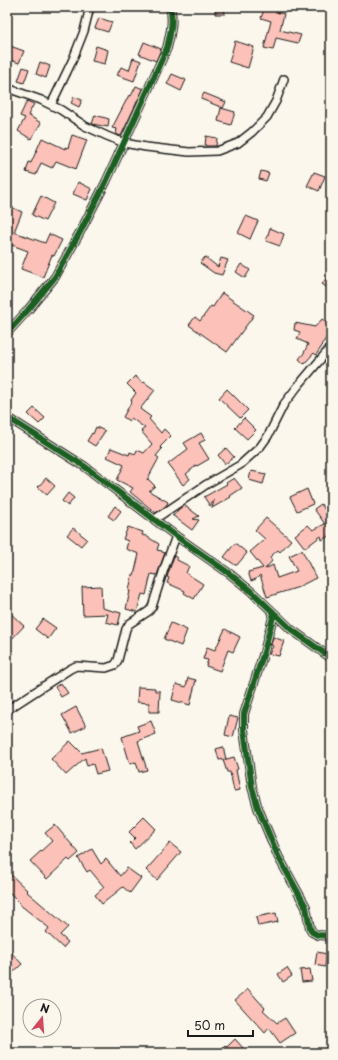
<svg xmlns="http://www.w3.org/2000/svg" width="338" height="1060" viewBox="0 0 338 1060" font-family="'Playpen Sans',sans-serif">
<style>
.building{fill:#fcc1b8;stroke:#1c1c1c}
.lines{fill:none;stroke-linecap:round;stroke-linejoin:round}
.minor-casing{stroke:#1c1c1c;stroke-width:10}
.minor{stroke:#fbf7ec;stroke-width:7}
.cycleway-casing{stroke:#fbf7ec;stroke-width:8}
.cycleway{stroke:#1b5e20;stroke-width:6}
</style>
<rect width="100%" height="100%" fill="#fbf7ec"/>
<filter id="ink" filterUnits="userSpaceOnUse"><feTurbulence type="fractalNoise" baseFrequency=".025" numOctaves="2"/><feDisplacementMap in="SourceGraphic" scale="8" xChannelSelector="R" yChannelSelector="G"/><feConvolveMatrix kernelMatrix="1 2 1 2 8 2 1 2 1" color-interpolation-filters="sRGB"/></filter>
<g filter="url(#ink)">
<path class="building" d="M215,7h9l1,7h-10z
M265,7h12l-1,5 8,2 -4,16 21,5 -3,8 -22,-5 -3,12 -9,-2 7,-27 -10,-3z
M99,18l13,4 -4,10 -13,-4z
M235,41l19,6 -6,21 -19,-6z
M144,42l17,7 -5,12 -17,-7z
M10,46l14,5 -5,12 -12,-4v-6z
M96,46l12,4 -3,14 -13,-3z
M133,58l8,3 -7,20 -17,-6 4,-8 8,3z
M40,62l10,4 -4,12 -10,-4z
M23,67l6,2 -5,14 -6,-2z
M172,74l14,6 -5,11 -14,-7z
M136,86l7,3 -22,47 -5,-2 1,-5 -5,-1 17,-33 2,1z
M204,93l22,9 -3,6 -22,-9z
M74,97l8,3 -3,7 -8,-4z
M27,101l7,3 -6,11 13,8 -10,16 -13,-8 7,-13 -5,-2z
M221,108l14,4 -4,13 -13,-4z
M95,115l14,4 -1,8 -16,-3z
M72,135l15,5 -11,29 -20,-8 -4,7 -11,-5 -5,12 -10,-3 3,-10 2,1 11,-25 23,11v-2l3,1z
M206,136l11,2 -1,8h-11z
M261,171l8,2 -3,8 -7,-2z
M314,172l11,4 -6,15 -12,-5z
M78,182l14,7 -5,11 -14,-6z
M41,196l13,7 -9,18 -13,-6z
M7,205l15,7 -8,20 31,11 4,-9 13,6 -8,16 -2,-1 -9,22 -22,-8 7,-18 -19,-7 -2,4z
M246,216l12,5 -8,18 -12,-6z
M270,228l14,6 -4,12 -14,-5z
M205,257l13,10 3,-9 7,2 -6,15 -8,-2 -14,-10z
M241,264l9,6 -5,8 -9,-6z
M331,272v18l-9,-6z
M222,293l32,22 -27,37 -38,-27 6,-8 5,4 11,-15 2,1z
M322,319l9,7v6l-10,13 1,1 -6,9 -2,-2 -10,11 -5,-5 5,-6 4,-9 -11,-5 3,-7 -6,-2 1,-7 20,4z
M135,376l8,7 1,-1 11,8 -15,19 11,8 -2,2 12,14 3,-4 7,7 -11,11 2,2 -6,7 3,2 -12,22 1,-1 7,7 -6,5 19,11 -2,4 -10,7 -26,-21 3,-4 -16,-8 7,-15 -17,-8 4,-9 18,7 1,-3 5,2 2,-4 7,3 8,-9 -11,-13 4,-3 -14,-10 -2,3 -6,-4 9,-16 -1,-1 5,-7 -9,-9z
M227,389l21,21 -8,8 -21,-20z
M34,408l11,10 -6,6 -11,-10z
M244,418l12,12 -9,9 -12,-11z
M96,427l9,4 -10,15 -8,-5 5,-8 1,1z
M201,433l4,7 -6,3 10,16 -12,7v-1l-11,9 4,5 -7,6 -15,-21 20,-15 -4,-6z
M226,448l8,9 -9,7 -7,-9z
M251,471l15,3 -3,10 -14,-4z
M46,478l9,8 -8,9 -9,-8z
M234,478l8,10 -12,8 1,1 -19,11 2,-8 -4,6 -6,-9 23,-13 -1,-1z
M307,489l6,15 -16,7 -7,-14z
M68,493l6,5 -6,8 -6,-5z
M321,504l10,14v17l-9,5 -1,-4 -16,12 -10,-13 13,-10 5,5 12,-6 -11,-15z
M184,505l15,11 -6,3 6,1 -7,10 -20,-15 1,1 5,-6z
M115,506l6,5 -7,9 -6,-4z
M266,518l25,22 -11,12 -2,-2 -8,7 2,4 -7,8 8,-4 4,13 20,-7 -8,-15 13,-6 14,28 -20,10 -29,9 -7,-22 -4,4 -5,2 -3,-9 15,-4 -13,-16 15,-13 -10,-9z
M128,527l15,5 -1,3 4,1 13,8 -2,6 5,1v1l3,1 -8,22 -6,-1 -5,21 -4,-1 -5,18 -11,-3 4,-18h-1l3,-16h2l5,-21 -13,-5 2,-8 -5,-2z
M73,528l14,11 -6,7 -14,-11z
M235,543l12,10 -10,12h-2l-11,-8z
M174,556l3,2v2l12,6 -3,7 17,11 -9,15 -10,-6 1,-2 -18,-8 2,-5 -2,-1z
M101,586l1,22 19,5 -3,12 -12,-3 2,-8 -25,1 -1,-28z
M7,610l17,16 -17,18z
M43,619l13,9 -8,11 -13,-10z
M171,623l16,7 -6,16 -17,-7z
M225,629l15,8 -7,15 -5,-2 -8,21 -14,-5 2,-6 -5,-1 4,-12 8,3z
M273,637l11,4 -5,15 -10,-2 4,-8 -2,-1z
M188,678l8,2 -6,25 -18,-5 4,-16 10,3z
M61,683l7,10 -7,4 -6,-10z
M138,687l17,1v3h5l-1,21h-10v-9l-12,-1z
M76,707l10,19 -14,7 -10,-18z
M229,716l9,2 -5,19 -8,-2z
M151,721l5,13 -18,7 9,29 -8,2 -3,-10 -6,2 -8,-27 17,-6 -2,-5z
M70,741l12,12 19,-5 7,23 -12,3 -3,-10 -6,2 -2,-8 -19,17 -15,-16z
M223,747l3,12 -7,1 -3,-11z
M234,757l4,12 -2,1 4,20 -6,1 -4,-19h-3l-4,-12z
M144,817l12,12 -21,20 -5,-6 5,-5 -6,-6z
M55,825l24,28 -9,8 -2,-2 -21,20 -17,-18 22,-20 -7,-8z
M170,843l11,9 -24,28 -11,-10z
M92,849l9,15 5,-5 14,17 7,-8 14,10 -11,15 -7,-6 -21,17 -7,-9 9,-8 -14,-17 -3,2 -9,-14z
M7,871l20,19 -1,1 42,36 -8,8 8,7 -5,6 -17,-16 3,-4 -30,-24 1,-1 -13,-13z
M276,913l2,9 -20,4 -2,-9z
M7,948l15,16 -15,14z
M317,952l10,2 -2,13 -10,-2z
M287,968l5,8 -9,6 -5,-8z
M310,969l2,12 -10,1 -2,-12z
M248,989l17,19 -2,2 14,13 8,-5 10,15 -15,10 -11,-15 -4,5 -30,-33z
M235,1039l8,9 -4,5h-22l8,-8 2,2z"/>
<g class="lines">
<defs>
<path id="minor" d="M7,88l34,12 20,10 24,16 22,10 17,7 22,4 43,5 28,-1 21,-8 14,-11 15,-15 9,-16 8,-22
M51,105l22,-46 11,-28 6,-24
M7,333l21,-23 27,-33 24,-43 27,-52 61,-134c3,-13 7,-27 3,-41
M7,417l77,49 92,70 54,38 22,18 40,38 39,28
M155,519l52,-35 33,-19 20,-18 8,-11 16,-32 14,-18 33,-39
M274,613l-10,39 -20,62v16l8,57 6,21 20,48 28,51 4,21 2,4 6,3 13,1
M7,710l63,-41 6,-3 30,2 9,-3 3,-5 8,-31 3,-5 20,-13 3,-4 12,-38 12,-33"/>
</defs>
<use href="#minor" class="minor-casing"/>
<use href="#minor" class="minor"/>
<defs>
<path id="cycleway" d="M7,333l21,-23 27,-33 24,-43 27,-52 61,-134c3,-13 7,-27 3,-41
M7,417l77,49 92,70 54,38 22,18 40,38 39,28
M274,613l-10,39 -20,62v16l8,57 6,21 20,48 28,51 4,21 2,4 6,3 13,1"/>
</defs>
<use href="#cycleway" class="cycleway-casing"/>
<use href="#cycleway" class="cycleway"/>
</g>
</g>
<rect width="338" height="1060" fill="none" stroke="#fbf7ec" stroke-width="24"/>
<rect x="12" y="12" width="314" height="1036" fill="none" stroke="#1c1c1c" stroke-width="1.5" filter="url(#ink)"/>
<g transform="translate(42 1018) rotate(17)"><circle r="19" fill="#fbf7ec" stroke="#a29f99"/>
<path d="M0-3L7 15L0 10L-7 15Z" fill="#d1495b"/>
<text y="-6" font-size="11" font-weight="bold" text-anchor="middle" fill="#1c1c1c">N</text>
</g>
<path d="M188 1030v6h65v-6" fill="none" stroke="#1c1c1c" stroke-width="2"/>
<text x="194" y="1030" font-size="12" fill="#1c1c1c" stroke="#fbf7ec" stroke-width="3" paint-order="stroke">50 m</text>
</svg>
